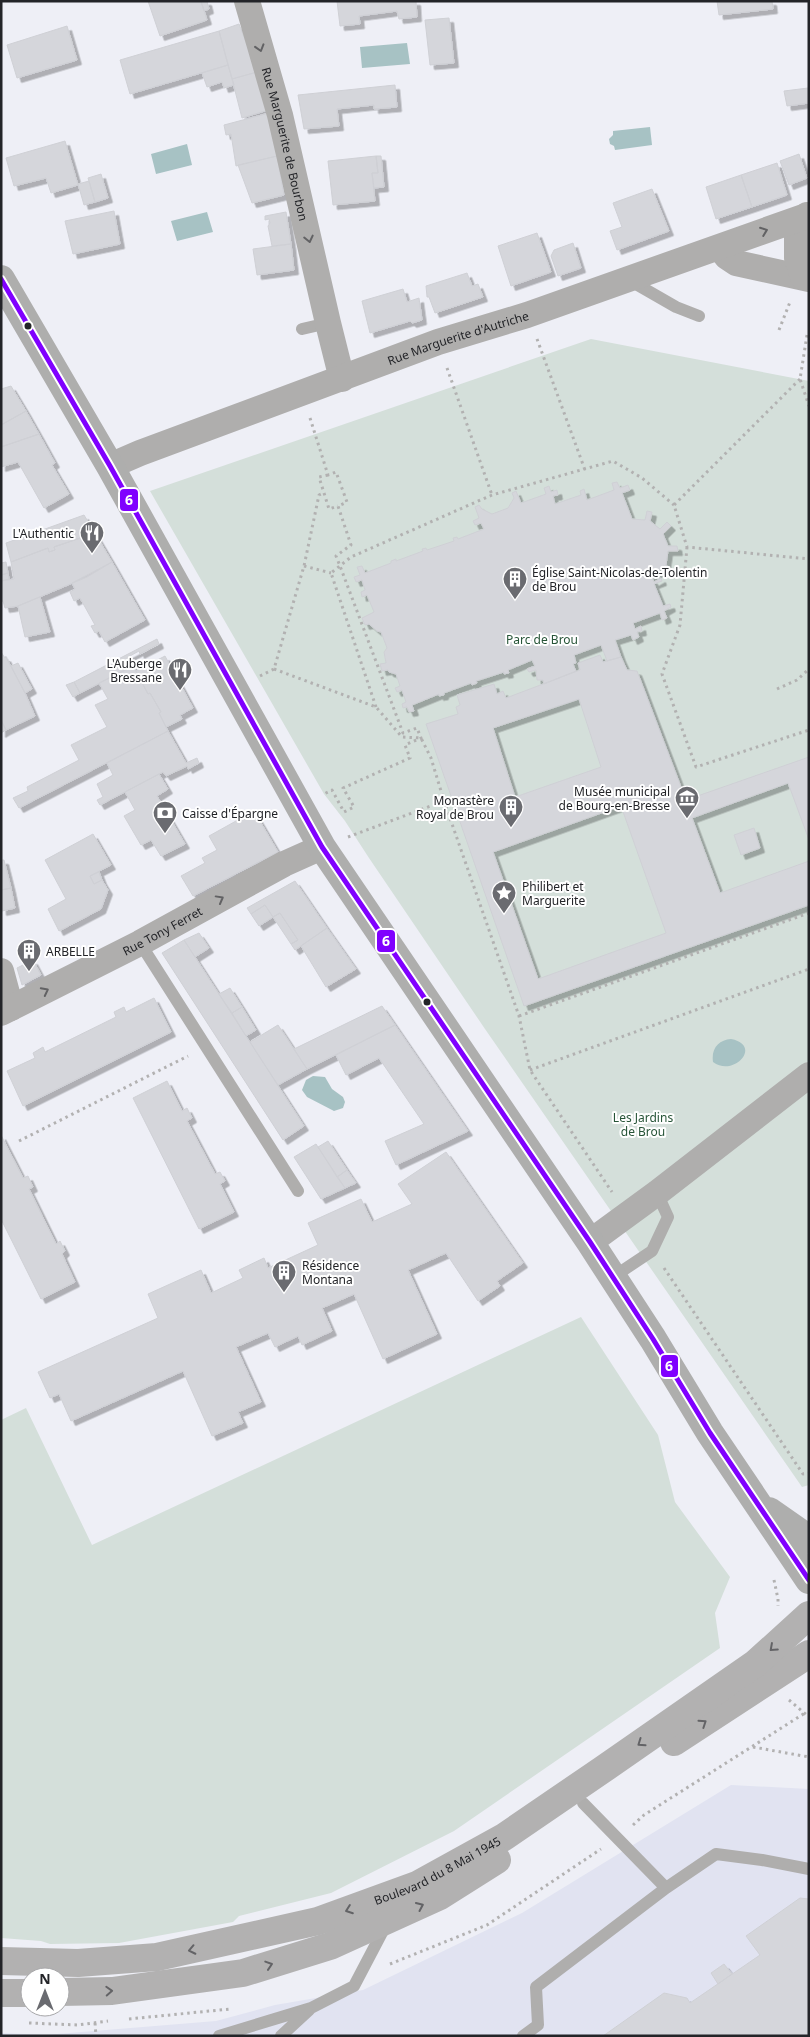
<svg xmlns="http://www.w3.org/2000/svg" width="810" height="2037" viewBox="0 0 810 2037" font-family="'Noto Sans',sans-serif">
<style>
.built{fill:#e1e3f1}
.green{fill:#d4dfda}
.water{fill:#a7c2c4}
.building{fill:#d5d6db;stroke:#cfd0d5;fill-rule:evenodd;filter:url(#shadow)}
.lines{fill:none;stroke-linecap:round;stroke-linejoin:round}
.path{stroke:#b2b1b1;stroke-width:3;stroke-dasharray:2.5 4;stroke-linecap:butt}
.lane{stroke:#afaead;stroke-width:12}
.street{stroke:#afaead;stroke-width:26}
.secondary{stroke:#aeaead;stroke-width:28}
.primary{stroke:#b2b1b1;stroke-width:28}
.bus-1-casing{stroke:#fff;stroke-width:9}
.bus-1{stroke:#8000ff;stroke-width:5}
.oneway{stroke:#626264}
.oneway2{stroke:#636366}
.bus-dot{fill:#232428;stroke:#fff;stroke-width:2}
.labels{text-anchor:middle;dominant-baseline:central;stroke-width:4;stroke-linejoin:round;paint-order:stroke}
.street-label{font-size:12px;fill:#232428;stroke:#fff}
.poi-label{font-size:12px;fill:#232428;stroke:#fff;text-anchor:start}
.park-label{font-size:12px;fill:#265437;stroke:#fff}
.line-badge{stroke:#fff;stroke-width:2}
.badge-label{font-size:14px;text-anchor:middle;font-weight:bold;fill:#fff}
</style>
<defs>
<filter id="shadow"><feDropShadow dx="4.5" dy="4.5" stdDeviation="0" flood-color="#0004"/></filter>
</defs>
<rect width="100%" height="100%" fill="#eeeff6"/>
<path class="built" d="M731,1785l78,4v247h-808v-3l44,2 171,-14 59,-16 88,-15 159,-77z"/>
<path class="green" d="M591,339l218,42v1104l-7,2 -317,-458 -116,-171 -24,-37 -21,-27 -174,-303z
M581,1317l77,118 17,67 55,75 -15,36 5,35 -266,183 -123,62 -92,23 -6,6 -114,21 -69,1 -9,-3 -40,-3v-518l25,-12 66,137z"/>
<path class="water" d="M407,43l3,21 -48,4 -2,-21z
M650,127l2,18 -37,5 -1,-4 -4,-2 -1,-5 4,-4v-4z
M187,144l5,21 -36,9 -5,-20z
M207,212l6,20 -36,9 -6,-20z
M731,1039c32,6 3,39 -18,23 -2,-14 6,-22 18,-23z
M313,1076l12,1 7,12 11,8 2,5 -2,6 -9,3 -27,-14 -5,-7 4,-10z"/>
<path class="building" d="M148,1h53l6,19 -47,16z
M201,1h6l2,8 -5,2z
M337,1h79l1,16 -18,2 -2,-8 -38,5 1,8 -20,2z
M717,1h55l1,8 -54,6z
M449,18l5,45 -24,2 -5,-45z
M239,24l18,48 -25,7 -13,-48z
M67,26l10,34 -60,18 -10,-33z
M219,31l9,34 -98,29 -10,-34z
M228,65l6,20 -10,3 -2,-6 -15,5 -5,-14z
M257,72l11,38 -26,8 -10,-39z
M395,85l2,22 -23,2v-4l-37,4 2,17 -35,3 -6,-34z
M808,88l1,15 -22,3 -3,-15z
M269,113l8,43 -41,10 -5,-32 -5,1 -2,-10z
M65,141l13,44 -27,8 -5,-15 -32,8 -8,-28z
M799,154l8,24 -18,7 -9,-24z
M277,156l7,39 -32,8 -14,-38z
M376,156h5l3,31 -10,1 -2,-15h6z
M376,156l2,17h-6l3,28 -42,4 -5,-44z
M777,163l10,32 -35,12 -11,-32z
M101,174l7,24 -13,4 -7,-24z
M741,175l11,32 -36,12 -10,-32z
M89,181l6,21 -11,3 -6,-21z
M652,189l17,42 -52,19 -7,-19 12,-4 -9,-24z
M114,211l6,33 -47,10 -8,-33z
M286,212l5,32 -19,2 -4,-20 2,-3 -1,-4 -4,1v-4z
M537,233l14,39 -40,14 -13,-40z
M573,243l8,25 -23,8 -7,-20 3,-6z
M291,244l3,26 -37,5 -4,-26z
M467,273l5,13 6,-2 5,13 -48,16 -6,-16h-2l-1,-11z
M403,289l4,13 12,-4 3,22 -10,3 -2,-2 -40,12 -8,-32z
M11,386l15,25 -25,14v-36z
M26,411l13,23 -38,13v-22z
M39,434l16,29 -3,2 17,29 -25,14 -26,-46 -17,5v-20z
M617,482l3,6 8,-3 2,5 -8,3 10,26 13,1 2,-9 5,1 -2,9 10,8 7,-7 4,4 -8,8 5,12h9l1,5h-10l-2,14 7,6 -4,3 -7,-6 -10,10 2,4 7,-4 1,3 -8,3 9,22 7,-2 1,3 -7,4 3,7 -5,2 -2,-7 -27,10 2,6 6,-3 1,5 -5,1 2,5 -6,3 -2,-5 -16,5 6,17 -14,4 -6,-16 -27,10 2,8 -3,1 3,7 -32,13 -1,-4h-6l-1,-10 -7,2 -2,-3 8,-3 -3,-6 -24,10 1,3 -5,1v-2l-28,9 1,2 -5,2 -1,-2 -27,10v2l-5,1v-2l-27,11 2,6 -5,1 -2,-5 -4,1 -1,-4 4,-2 -4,-12 -5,2 -2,-4 5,-2 -4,-12 -7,-2 -1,-2 -6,1 -2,-7 6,-1 -2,-11 3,-4 -6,-16 -4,-1 -8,-7 -4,1 -3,-7 12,-6 -7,-17 -5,2 -1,-5 4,-2 -3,-10 -6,2 -2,-5 6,-2 -3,-8 5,-1 3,7 26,-10v-2l5,-2v2l27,-10 -1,-2 4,-1 1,2 27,-9 -1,-3 4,-1 1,2 26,-10 -3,-6 -6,2 -2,-4 6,-3 -4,-11 4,-2 3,4 10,5 16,-6 6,-10 -2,-5 4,-2 5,12 25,-9 -2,-6 5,-2 2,6 6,-2 1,5 -5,1 2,8 26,-9 -1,-4 4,-2 3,11 27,-10 -2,-7z
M84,515l11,18 -41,14 1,3 -6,2 -1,-4 -37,14 -5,-19z
M95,533l17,29 -25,15 -69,29 -13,2 -2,-7h-2v-20l13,-2 -3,-17 37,-14 1,4 6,-2 -1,-3z
M6,562l2,11 -7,2v-12z
M112,562l33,58 -40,22 -6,-11 -4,2 -4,-7 4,-1 -15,-27 -6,3 -4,-9 5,-3 -3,-6z
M8,573l1,6 -8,2v-6z
M40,597l10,35 -25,5 -7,-31z
M157,639l2,5 -19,10 -1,-3 -11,6 5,9 -53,27 -6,-11z
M1,652l4,6 1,-1 19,36 10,23 -29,14 -5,-10z
M600,655l3,7 18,-5 6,13 10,1 49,129 123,-43v83l-21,-57 -96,35 28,75 89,-32v44l-285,101 -98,-282 32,-10 -2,-7 4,-2 -3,-10 37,-11 3,10 6,-3 3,7 74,-28 -2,-7zM579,699l22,68 -86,30 -22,-69zM621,806l45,127 -128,46 -45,-127z
M165,656l28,52 -13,7 2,4 -16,8 -7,-14 2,-1 -11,-19 -2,1 -12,-23z
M18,663l14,26 -7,4 -14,-27z
M133,666l15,28 2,-1 11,19 -2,1 9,18 -149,77 -6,-10 15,-7 -1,-4 52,-27 -8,-15 36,-18 -12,-22 13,-6 -9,-16z
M74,682l6,11 -7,4 -7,-12z
M1,720l5,10 -5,3z
M168,731l18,32 11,-5 2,5 -11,6 -1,-3 -21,10 -3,-4 -63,33 -3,-5 6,-3 -6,-13 16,-9 -6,-12z
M159,774l9,15 -11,7 28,48 -24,12 -10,-16 -10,5 -17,-29 11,-6 -10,-18z
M254,811l24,41 -85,44 -12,-20 24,-13 -3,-5 15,-8 -8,-14z
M754,828l6,20 -19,7 -7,-20z
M93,834l18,31 -21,11 4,8 8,-4 6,10 -7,19 -42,22 -11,-22 18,-10 -21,-39z
M1,860h3l7,28 -10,2z
M99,872l3,8 -8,4 -4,-8z
M295,881l32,47 -32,22 -4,-6 7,-4 -18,-27 -7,4 -8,-12 -14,9 -4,-6z
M11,888l4,20 -13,3 -1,-21z
M265,905l8,12 -14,9 -8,-12z
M280,913l18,27 -7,4 -18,-27z
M327,928l29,41 -30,18 -25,-41z
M199,933l10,15 -14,9 -11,-17z
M184,940l120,186 -21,14 -121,-187z
M33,960l8,15 -19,10 -5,-17z
M230,988l12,19 -10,6 -13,-19z
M154,998l17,34 -148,74 -16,-35 28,-13 -2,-5 10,-6 2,5 71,-35 -2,-5 10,-5 2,5z
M382,1006l13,19 -88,44 -13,-20z
M242,1007l14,23 -10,6 -14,-23z
M278,1025l29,44 -29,16 -28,-43z
M395,1025l73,106 -72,34 -11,-24 39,-17 -45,-66 -33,17 -10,-20z
M167,1081l15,30 5,-3 5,10 -5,3 28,53 5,-2 5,9 -5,3 14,28 -35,17 -66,-131z
M1,1135l22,43 5,-2 5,11 -4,2 27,55 4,-3 5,10 -3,3 13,28 -34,17 -40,-80z
M328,1141l19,29 -10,7 -19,-30z
M316,1144l29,44 -24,11 -27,-42z
M446,1152l77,111 -26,18 3,5 -22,15 -32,-48 -38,17 29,64 -54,25 -29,-65 -32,14 10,23 -30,14 -4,-9 -23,11 -7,-14 -32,14 25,55 -23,10 5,11 -31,13 -29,-65 -112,50 -12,-27 -9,4 -12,-26 120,-54 -10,-24 53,-24 10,23 32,-15 -4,-8 25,-12 4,10 50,-23 -10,-22 53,-24 11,23 40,-18 -14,-20z
M347,1170l9,13 -11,5 -8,-11z
M800,1898l9,1v137h-206l61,-43 23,5 3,5 70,-48 -14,-19z
M724,1964l8,10 -14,10 -7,-11z"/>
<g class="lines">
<path class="path" d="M779,330l11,-28
M807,335l-7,44 9,27
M537,339l48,131
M447,368l45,127
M800,379l-126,126 13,42 122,12
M310,418l18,57 8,-3 11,30 -9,4 13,39 -15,11 4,10 63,167 14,-5 4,10 -16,7 5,13 -67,30 11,19 -10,5 -12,-22 -8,4
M328,475l-9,2 10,32 9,-3
M687,547l-7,78 -18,49 34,93 113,-37
M304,566l27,7
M274,669l102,38 26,30 19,1 10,20 13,43 75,215 11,54 82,122
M260,676l14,-7 30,-103 15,-71 4,-2
M777,689l20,-9 12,-11
M376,707l-45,-134 20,-16 141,-62 121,-34 29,17 32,27
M348,837l96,-36
M519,1016l290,-103
M530,1070l279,-101
M19,1141l169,-85
M664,1268l139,206 6,-1
M774,1580l4,19v7
M789,1700l20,17
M753,1747l56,10
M633,1825l11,-10 161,-102
M390,1964l97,-39 114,-76
M129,2019l101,-10
M29,2023l49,2 30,-4
M95,2023l1,13"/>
<path class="lane" d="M629,280l47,27 23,9
M302,329l26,-6
M140,943l158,248
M613,1277l39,-26 16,-34 -11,-24
M583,1803l83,85
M219,2036l92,-28 43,-22 32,-61
M281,2036l28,-26
M523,2036l15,-11 -2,-38 130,-99 50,-34 46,6 47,9"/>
<g class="street">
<path id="s1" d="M247,1l33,114 48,208 14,56"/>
<path d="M720,248l7,9 9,6 73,16"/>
<path d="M803,277l-6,-19v-21l10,-22"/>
<path id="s2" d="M110,466l30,-13 298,-111 89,-27 282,-100"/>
<path d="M1,971l10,37"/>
<path id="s3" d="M1,1013l139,-70 144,-79 38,-17"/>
<path d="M590,1242l67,-49 152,-118"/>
</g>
<path class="secondary" d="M1,279l109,187 212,381 268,395 63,97 57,94 99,147
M769,1511l40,28"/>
<g class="primary">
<path d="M674,1742l135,-88"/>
<path id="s4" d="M1,1961l77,2 79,-6 161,-36 99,-36 87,-48 98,-67 154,-107 53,-48"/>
<path d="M60,1992l52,-1 131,-18 87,-27 110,-50 57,-36"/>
<path d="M1,1993h29"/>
</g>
<defs>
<path id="bus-1" d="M1,279l109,187 212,381 268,395 63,97 57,94 99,147"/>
</defs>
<use href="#bus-1" class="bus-1-casing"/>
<use href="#bus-1" class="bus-1"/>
</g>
<defs><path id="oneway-chevron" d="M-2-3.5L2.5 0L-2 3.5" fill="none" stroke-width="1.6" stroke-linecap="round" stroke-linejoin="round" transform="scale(1.25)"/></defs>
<g class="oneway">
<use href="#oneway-chevron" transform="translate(260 48) rotate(73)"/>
<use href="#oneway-chevron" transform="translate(764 231) rotate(-21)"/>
<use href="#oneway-chevron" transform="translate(309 239) rotate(77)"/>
<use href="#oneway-chevron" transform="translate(220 899) rotate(-29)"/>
<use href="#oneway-chevron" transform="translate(45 991) rotate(-27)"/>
</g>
<g class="oneway2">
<use href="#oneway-chevron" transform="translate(773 1648) rotate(138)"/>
<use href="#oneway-chevron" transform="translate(703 1723) rotate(-34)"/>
<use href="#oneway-chevron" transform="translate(641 1743) rotate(145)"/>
<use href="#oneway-chevron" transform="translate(420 1906) rotate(-24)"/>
<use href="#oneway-chevron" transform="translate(349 1910) rotate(160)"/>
<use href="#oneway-chevron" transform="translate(192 1950) rotate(168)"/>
<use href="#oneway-chevron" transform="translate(269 1965) rotate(-18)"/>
<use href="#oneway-chevron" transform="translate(109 1991) rotate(-3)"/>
</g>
<defs>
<symbol id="restaurant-pin" viewBox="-11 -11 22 30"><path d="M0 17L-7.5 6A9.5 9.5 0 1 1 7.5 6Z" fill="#6a6b70" stroke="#fff"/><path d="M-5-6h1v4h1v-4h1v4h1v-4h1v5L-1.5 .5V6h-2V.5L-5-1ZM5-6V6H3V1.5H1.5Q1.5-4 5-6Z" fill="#fff"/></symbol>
<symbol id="building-pin" viewBox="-11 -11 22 30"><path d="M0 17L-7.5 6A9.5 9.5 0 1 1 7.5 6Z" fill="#6a6b70" stroke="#fff"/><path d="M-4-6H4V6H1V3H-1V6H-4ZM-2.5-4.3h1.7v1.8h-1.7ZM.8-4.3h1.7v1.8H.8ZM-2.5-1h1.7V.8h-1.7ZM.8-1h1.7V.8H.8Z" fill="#fff"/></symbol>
<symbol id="museum-pin" viewBox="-11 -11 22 30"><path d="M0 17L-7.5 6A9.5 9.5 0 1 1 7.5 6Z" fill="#6a6b70" stroke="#fff"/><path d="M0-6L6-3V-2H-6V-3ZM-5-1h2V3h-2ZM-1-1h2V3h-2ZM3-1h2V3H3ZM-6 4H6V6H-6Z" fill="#fff"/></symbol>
<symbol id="bank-pin" viewBox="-11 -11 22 30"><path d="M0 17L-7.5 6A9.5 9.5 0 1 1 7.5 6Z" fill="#6a6b70" stroke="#fff"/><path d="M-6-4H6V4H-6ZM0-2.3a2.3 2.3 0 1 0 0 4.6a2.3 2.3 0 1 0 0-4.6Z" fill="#fff"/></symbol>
<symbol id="sight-pin" viewBox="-11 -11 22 30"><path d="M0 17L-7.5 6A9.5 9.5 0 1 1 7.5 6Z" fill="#6a6b70" stroke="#fff"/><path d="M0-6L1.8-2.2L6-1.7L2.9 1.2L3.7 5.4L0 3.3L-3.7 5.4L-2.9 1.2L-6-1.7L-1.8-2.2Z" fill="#fff"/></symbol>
</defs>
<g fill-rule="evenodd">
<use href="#restaurant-pin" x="78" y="519" width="28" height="38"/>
<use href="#building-pin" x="501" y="565" width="28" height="38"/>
<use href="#restaurant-pin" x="166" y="656" width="28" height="38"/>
<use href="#museum-pin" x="673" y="784" width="28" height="38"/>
<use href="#building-pin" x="497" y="793" width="28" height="38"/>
<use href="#bank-pin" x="151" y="799" width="28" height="38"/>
<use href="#sight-pin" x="490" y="879" width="28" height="38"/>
<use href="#building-pin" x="15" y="937" width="28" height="38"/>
<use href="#building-pin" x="270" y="1258" width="28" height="38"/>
</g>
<g class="bus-dot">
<circle cx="28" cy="326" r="4.5"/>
<circle cx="427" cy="1002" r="4.5"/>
</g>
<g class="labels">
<g class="street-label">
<text stroke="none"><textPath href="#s1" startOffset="148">Rue Marguerite de Bourbon</textPath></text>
<text stroke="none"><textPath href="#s2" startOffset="371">Rue Marguerite d'Autriche</textPath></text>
<text stroke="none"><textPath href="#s3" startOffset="181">Rue Tony Ferret</textPath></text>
<text stroke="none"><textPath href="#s4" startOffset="451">Boulevard du 8 Mai 1945</textPath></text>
</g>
<g class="poi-label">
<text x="74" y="533" text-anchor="end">L'Authentic</text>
<text x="532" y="572">Église Saint-Nicolas-de-Tolentin<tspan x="532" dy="14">de Brou</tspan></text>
<text x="162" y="663" text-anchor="end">L'Auberge<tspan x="162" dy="14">Bressane</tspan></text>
<text x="670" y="791" text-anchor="end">Musée municipal<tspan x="670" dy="14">de Bourg-en-Bresse</tspan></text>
<text x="494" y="800" text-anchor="end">Monastère<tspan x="494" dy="14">Royal de Brou</tspan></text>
<text x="182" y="813">Caisse d'Épargne</text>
<text x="522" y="886">Philibert et<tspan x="522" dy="14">Marguerite</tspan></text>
<text x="46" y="951">ARBELLE</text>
<text x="302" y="1265">Résidence<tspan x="302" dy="14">Montana</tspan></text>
</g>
<g class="park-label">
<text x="542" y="639">Parc de Brou</text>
<text x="643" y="1117">Les Jardins<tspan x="643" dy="14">de Brou</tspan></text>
</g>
</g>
<g class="line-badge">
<rect x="119" y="488" width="20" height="24" rx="5" fill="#8000ff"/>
<rect x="376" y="929" width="20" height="24" rx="5" fill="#8000ff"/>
<rect x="660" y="1354" width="19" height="24" rx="5" fill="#8000ff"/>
</g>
<g class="badge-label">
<text x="129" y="505">6</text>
<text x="386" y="946">6</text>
<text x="669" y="1371">6</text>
</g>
<rect width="810" height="2037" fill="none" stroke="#232428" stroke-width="5"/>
<g transform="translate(45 1992)"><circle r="24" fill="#ffffff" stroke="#a7a7a9"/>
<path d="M0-4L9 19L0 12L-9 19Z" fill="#6a6b70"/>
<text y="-8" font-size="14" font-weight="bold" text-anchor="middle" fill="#232428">N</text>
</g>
</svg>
